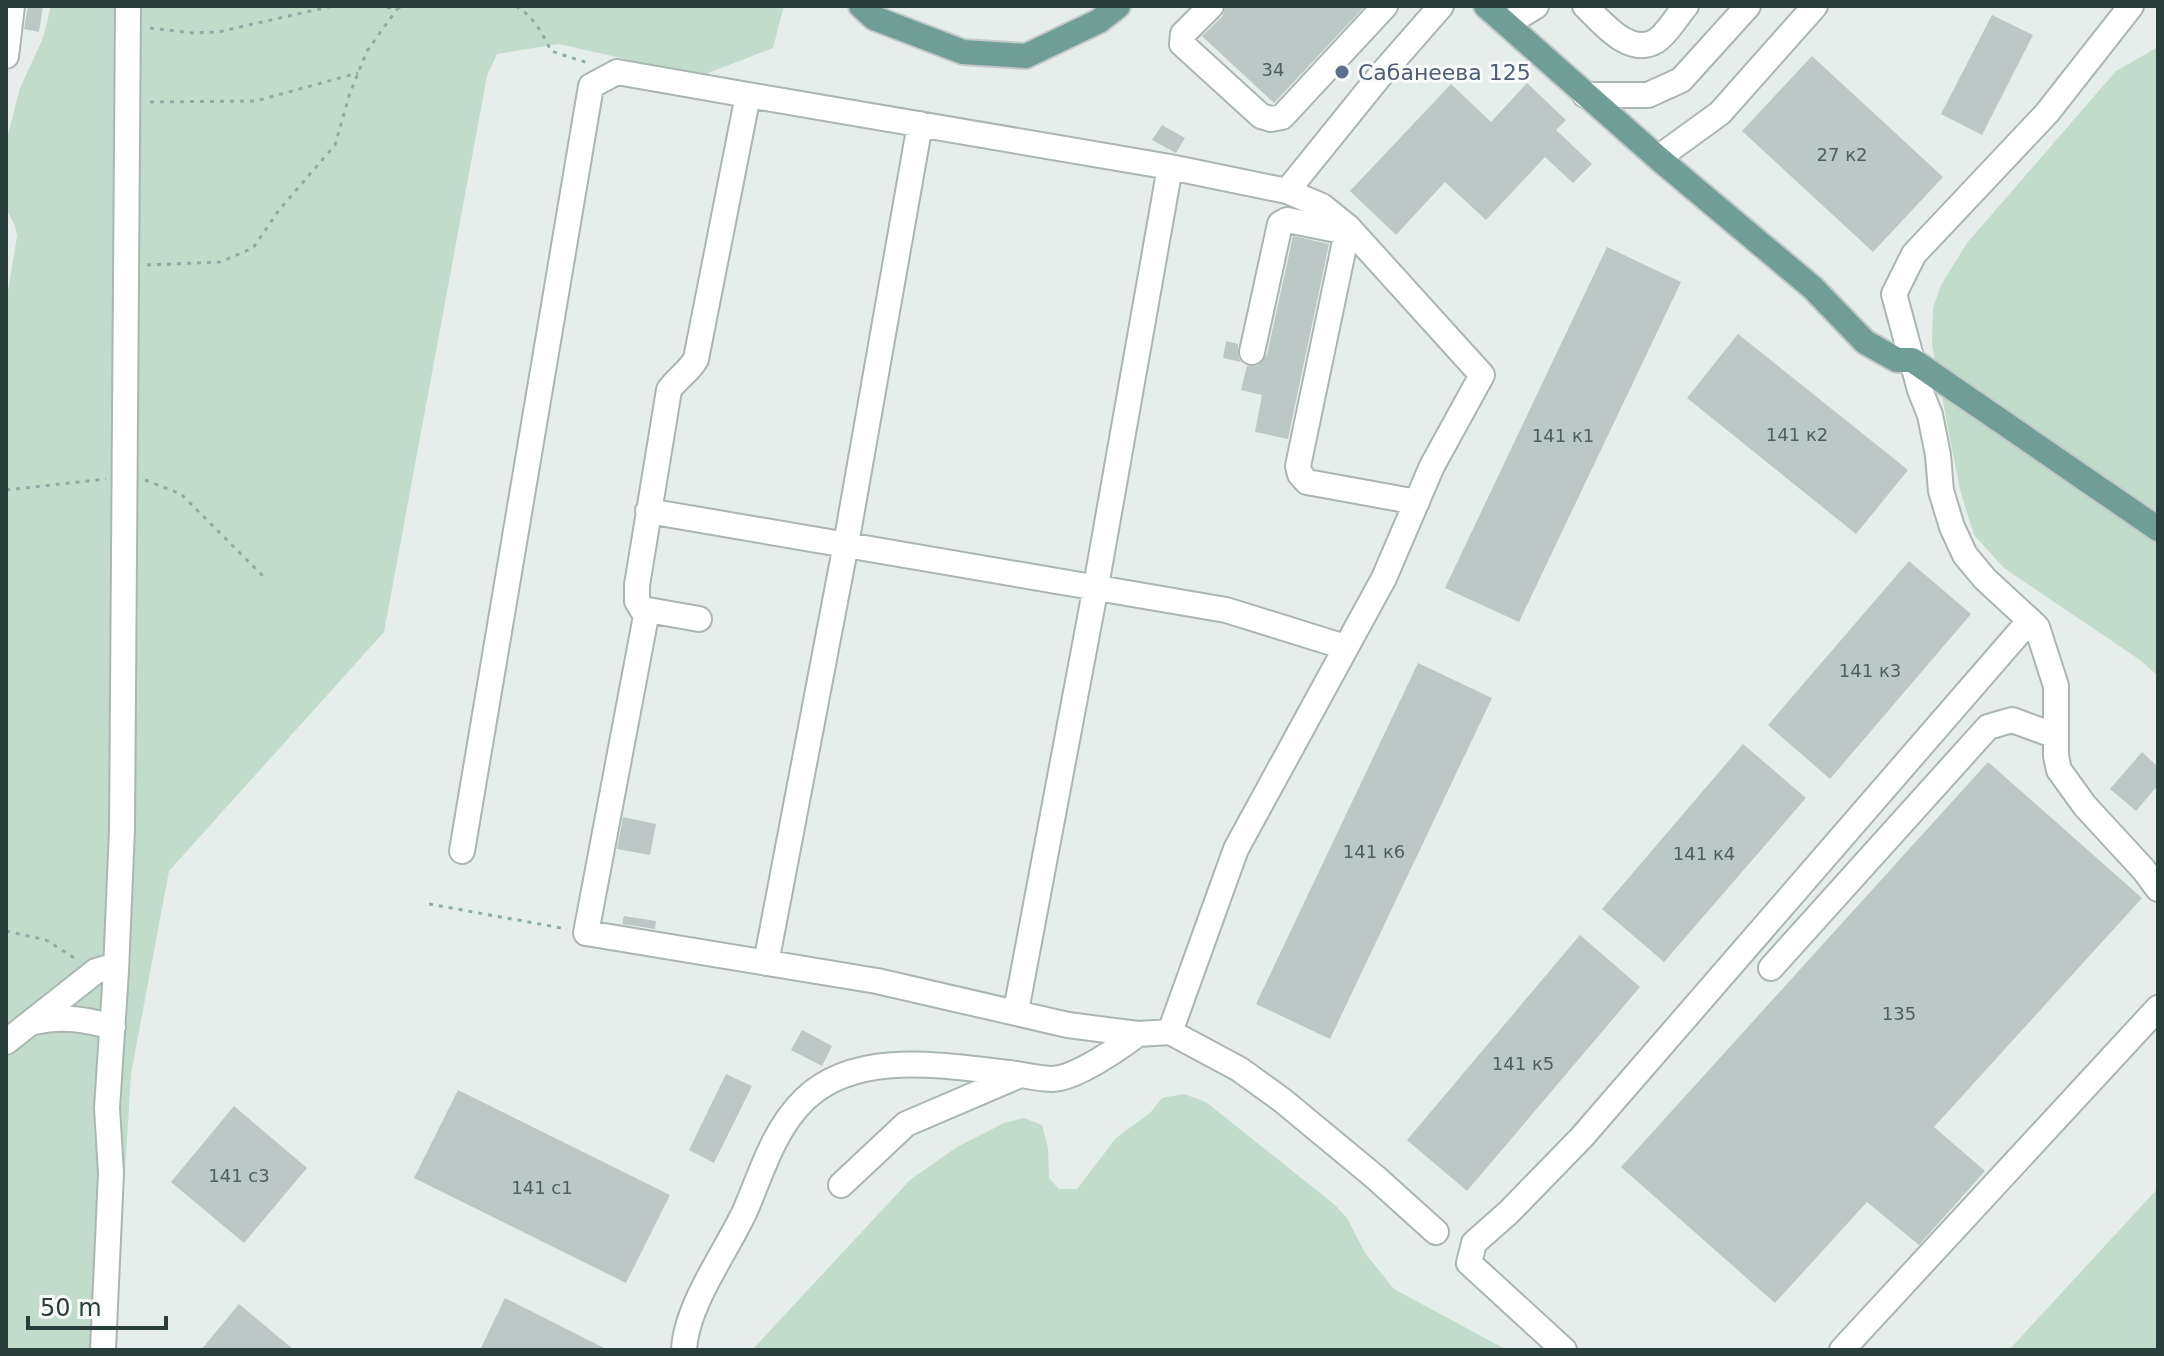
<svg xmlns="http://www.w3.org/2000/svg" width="2164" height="1356" viewBox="0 0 2164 1356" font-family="'DejaVu Sans',sans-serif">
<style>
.green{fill:#c2dccc}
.building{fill:#bcc8c5}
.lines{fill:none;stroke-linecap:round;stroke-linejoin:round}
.minor-casing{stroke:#a9b6b2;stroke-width:28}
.major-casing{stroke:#c3c9c8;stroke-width:28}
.path{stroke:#8bada7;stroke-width:3;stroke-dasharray:4 6;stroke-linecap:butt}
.minor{stroke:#fff;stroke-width:24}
.major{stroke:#709e97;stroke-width:24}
.service-dot{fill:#5c6f8a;stroke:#f7faf9;stroke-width:3}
.labels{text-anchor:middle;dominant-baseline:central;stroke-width:6;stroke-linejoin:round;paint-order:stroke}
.number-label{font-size:18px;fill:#4c605d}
.service-label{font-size:22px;fill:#4e5e75;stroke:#f7faf9;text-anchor:start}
</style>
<rect width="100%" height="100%" fill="#e6eeeb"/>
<path class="green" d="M51,6h733l-11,42 -73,28 -141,-32 -62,10 -10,22 -103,556 -215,239 -38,203 -17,276h-108v-1047l11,-67 -2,-10 -9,-18v-66l14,-54 23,-50z
M2158,47v629l-18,-16 -136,-92 -30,-33 -14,-45 -28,-145 1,-37 8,-23 26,-42 149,-172z
M1184,1094l22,8 129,103 12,13 18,35 29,36 113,61h-755l158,-170 47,-33 47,-24 20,-5 18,7 6,23 1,30 10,11h18l39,-51 34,-25 12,-15z
M2158,1188v162h-149z"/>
<path class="building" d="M28,6h15l-4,26 -15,-3z
M1226,6h139l-91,97 -72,-67 20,-19z
M1992,15l41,20 -51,100 -41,-21z
M1812,56l131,121 -70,75 -131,-121z
M1527,83l39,37 -10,10 36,34 -19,19 -28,-26 -59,63 -41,-38 -49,53 -46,-44 101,-107 40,38z
M1162,125l23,13 -9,15 -24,-13z
M1293,236l36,8 -41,195 -33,-7 7,-37 -21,-5 6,-24h10l10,-11z
M1607,247l74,35 -162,340 -74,-34z
M1738,334l170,136 -52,64 -169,-136z
M1226,341l12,3v12l3,6 -18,-4z
M1909,561l62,53 -141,165 -62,-54z
M1418,663l74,35 -162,341 -74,-35z
M1743,744l63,54 -142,164 -62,-53z
M2142,752l16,15v18l-22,26 -26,-22z
M1988,762l154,136 -208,229 51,44 -41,46 -25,28 -52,-43 -92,101 -154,-136z
M623,817l33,7 -6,31 -33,-6z
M624,916l32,5 -1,8 -33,-5z
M1580,935l60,52 -173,204 -60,-51z
M802,1030l30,16 -10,20 -31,-16z
M726,1074l26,12 -38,77 -25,-13z
M458,1090l212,105 -44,88 -212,-105z
M234,1106l73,62 -63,75 -73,-61z
M505,1298l103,52h-128z
M239,1304l55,46h-93z"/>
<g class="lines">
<defs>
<path id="minor" d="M1211,6l-28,28 -1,10 79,72 10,3 11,-2 103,-111
M1585,6c17,16 44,51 71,35 11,-7 21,-25 30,-35
M2131,6l-84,107 -133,141 -20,40 26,96 10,25 8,40 3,36 11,36 13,28 20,24 52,48 19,59v70l3,14 26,36 59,64 14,19
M1507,24l29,-18
M6,56l6,-50
M1585,95h63l33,-15 67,-74
M1658,158l62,-45 95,-107
M1348,227l-50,239 2,8 7,8 110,20
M1252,352l28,-128 7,-4 60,12
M648,511l578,99 119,37
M642,609l57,10
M462,851l129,-765 26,-14 131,23
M766,963l80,-419 74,-420
M1771,968l217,-241 24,-7 44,16
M116,971l6,-142 6,-823
M1016,1011l80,-425 74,-419
M30,1023c30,-8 54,-4 83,4
M1170,1032l66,-183 148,-271 48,-112 50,-91 -134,-148 -26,-21 -35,-15
M6,1042l90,-71 10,-3 10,3 -9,137 4,65 -8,177
M841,1185l65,-61 112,-48
M1436,1232l-61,-55 -93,-77 -43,-31 -69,-37 -32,2 -70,-9 -191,-44 -291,-48 60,-317 -9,-15v-16l32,-195c8,-12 20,-18 27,-31l52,-264 422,72 117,24 92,-114 62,-71
M684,1350c2,-45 42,-98 61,-139 17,-39 28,-81 60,-112 52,-50 140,-33 205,-26 14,2 29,6 43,6 23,-1 66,-31 85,-45
M1564,1350l-95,-87 5,-20 35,-31 73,-75 448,-517
M1842,1350l316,-342"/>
<path id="major" d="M861,6l13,12 89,34 63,4 73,-35 19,-15
M1486,6l172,152 155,130 52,54 32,18h15l246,169"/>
</defs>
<use href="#minor" class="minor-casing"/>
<use href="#major" class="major-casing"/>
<path class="path" d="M377,6l20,3 5,-3
M516,6c17,10 27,28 35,45l37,12
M150,28l43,5 25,-1 115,-26
M150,102l106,-1 102,-28
M147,265l73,-3 33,-14 26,-38 56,-65 14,-49 18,-45 30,-42
M145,480l36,14 82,82
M6,490l100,-11
M429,904l138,25
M6,931l40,9 30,19"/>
<use href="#minor" class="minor"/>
<use href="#major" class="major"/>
</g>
<circle class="service-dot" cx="1342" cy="72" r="8"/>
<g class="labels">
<g class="number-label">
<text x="1273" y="69">34</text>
<text x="1842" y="154">27 к2</text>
<text x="1797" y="434">141 к2</text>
<text x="1563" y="435">141 к1</text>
<text x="1870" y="670">141 к3</text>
<text x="1374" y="851">141 к6</text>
<text x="1704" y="853">141 к4</text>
<text x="1899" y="1013">135</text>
<text x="1523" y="1063">141 к5</text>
<text x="239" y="1175">141 с3</text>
<text x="542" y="1187">141 с1</text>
</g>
<g class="service-label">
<text x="1358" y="72">Сабанеева 125</text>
</g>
</g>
<rect width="2164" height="1356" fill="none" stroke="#273e3a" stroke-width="16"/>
<path d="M28 1316v12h138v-12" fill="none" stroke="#273e3a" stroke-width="4"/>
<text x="40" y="1316" font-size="24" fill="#273e3a" stroke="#f7faf9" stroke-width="6" paint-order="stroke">50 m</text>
</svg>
